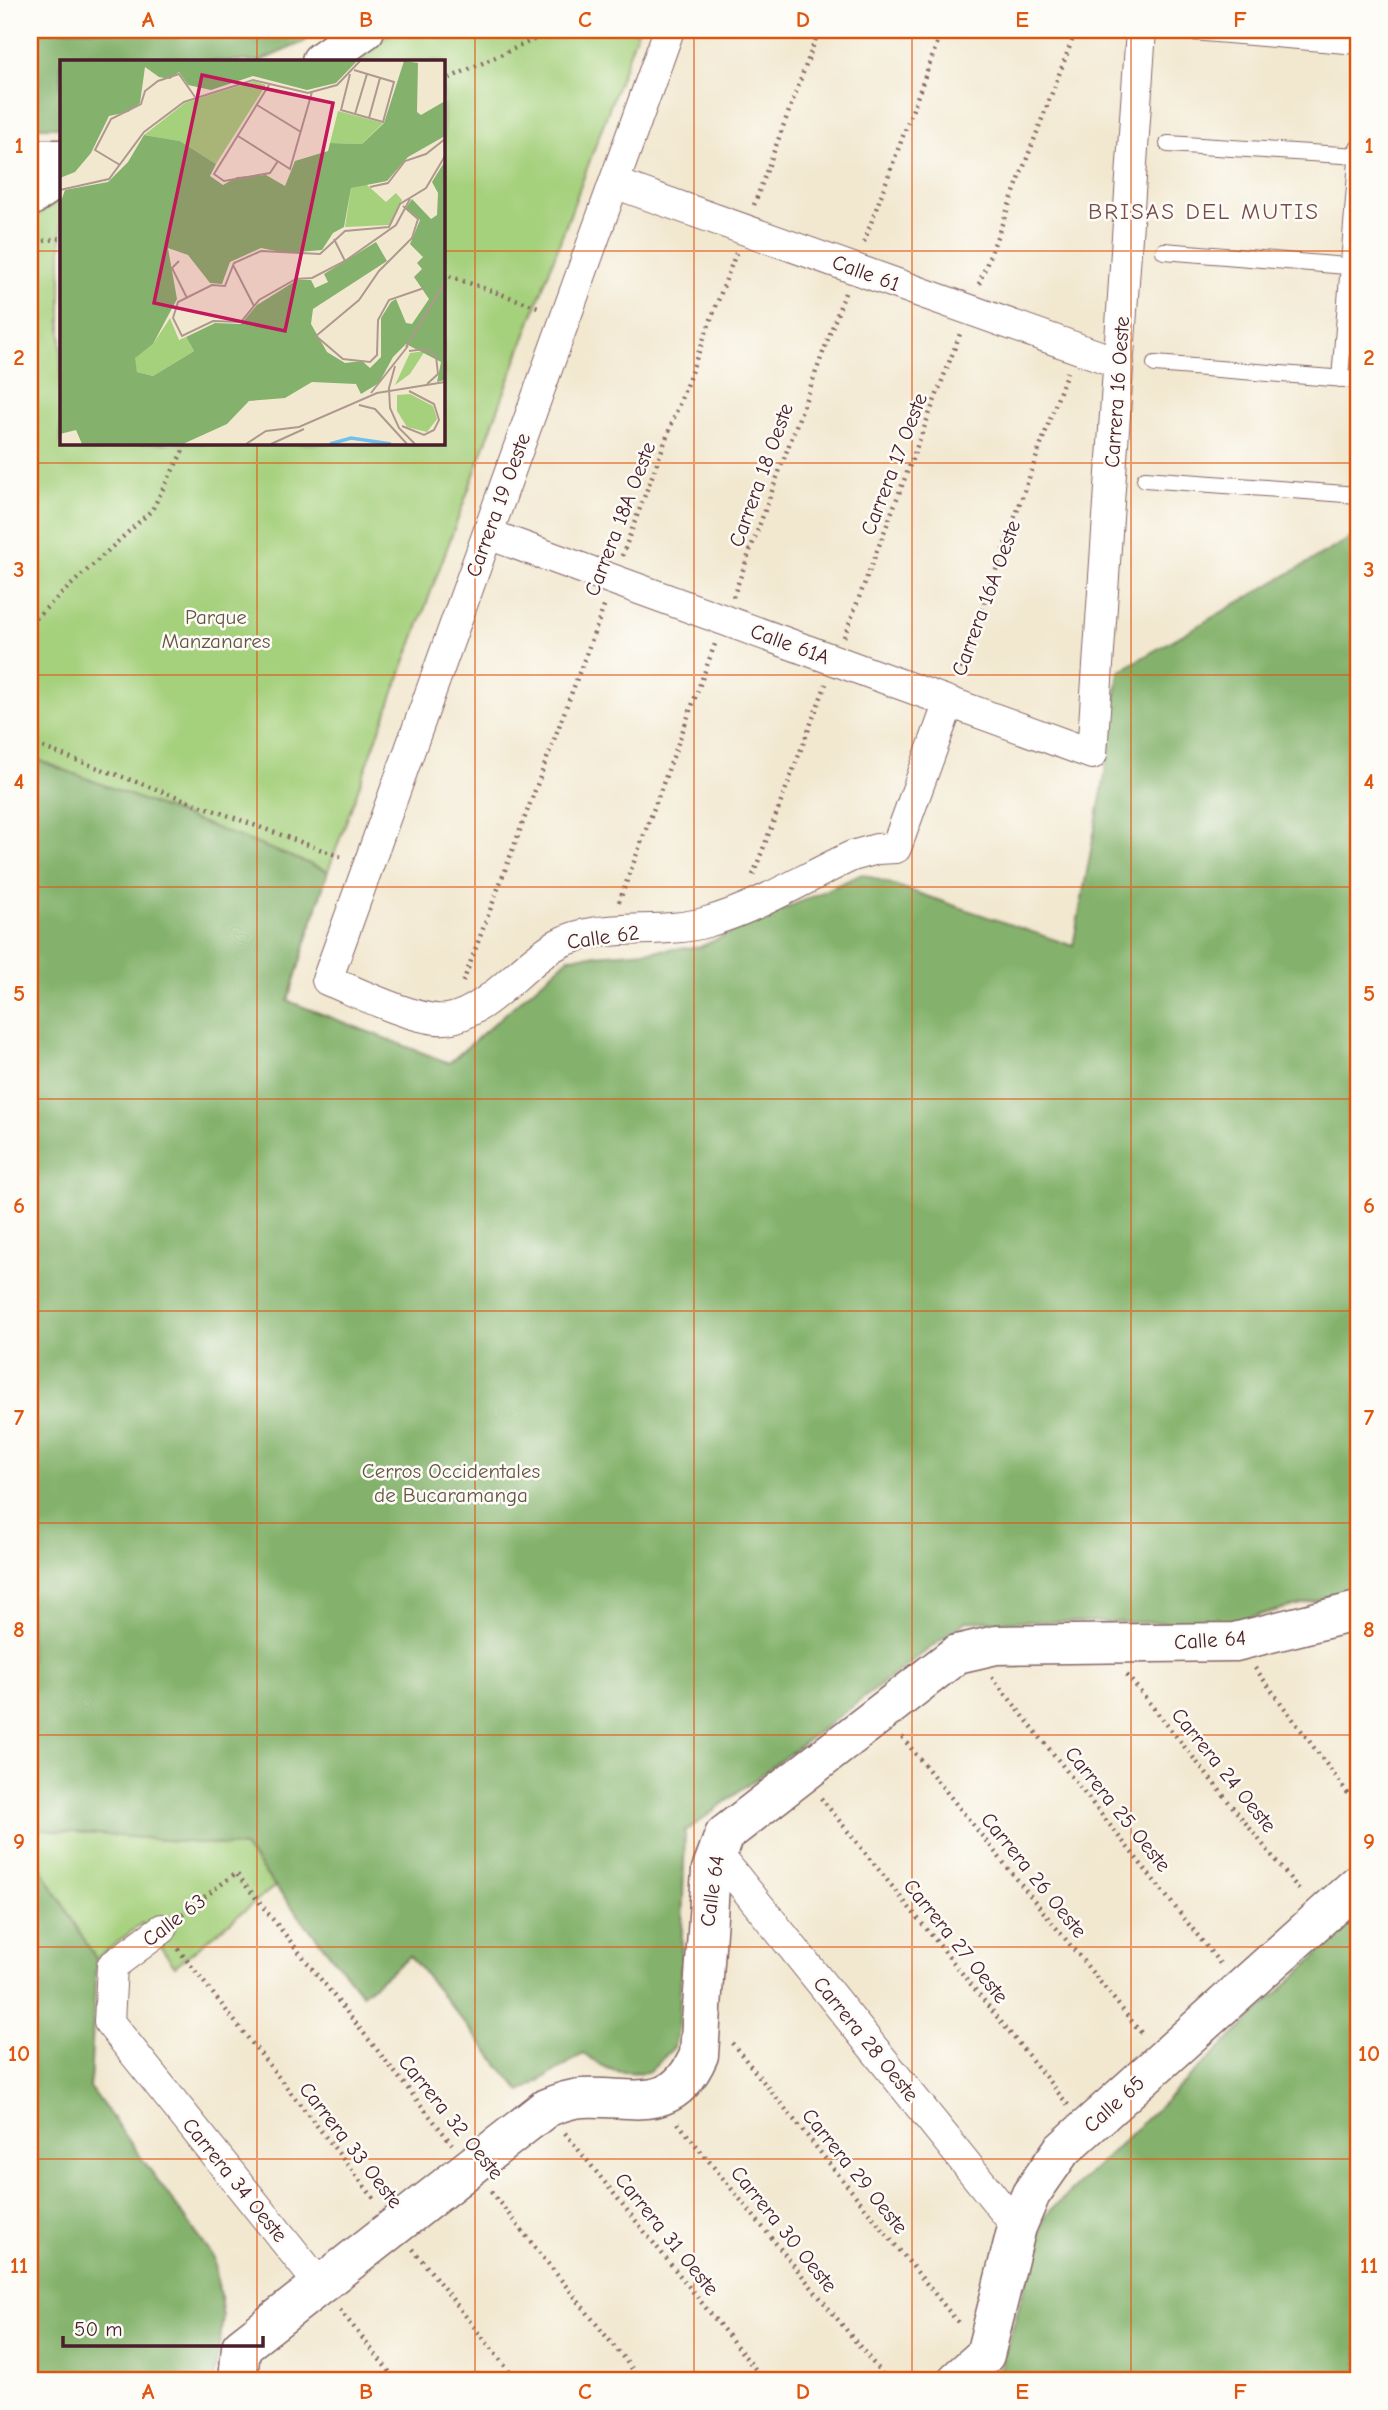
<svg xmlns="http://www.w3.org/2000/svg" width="1388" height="2410" viewBox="0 0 1388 2410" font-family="'Comic Neue',sans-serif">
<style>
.green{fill:#a5d07c;stroke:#787854;stroke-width:2}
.forest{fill:#84b26c;stroke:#67684c;stroke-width:2}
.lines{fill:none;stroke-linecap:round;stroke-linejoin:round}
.lane-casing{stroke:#856565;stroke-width:18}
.street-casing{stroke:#856565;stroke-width:32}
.secondary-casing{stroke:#856565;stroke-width:41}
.path{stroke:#856565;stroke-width:4.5;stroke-dasharray:2 5;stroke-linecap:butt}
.lane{stroke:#fff;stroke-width:16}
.street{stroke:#fff;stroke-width:30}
.secondary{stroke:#fff;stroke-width:38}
.grid{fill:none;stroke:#e0560e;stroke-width:2;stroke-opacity:0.55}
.labels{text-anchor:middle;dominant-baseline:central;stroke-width:5;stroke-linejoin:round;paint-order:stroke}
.street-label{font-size:21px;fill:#4a1f2b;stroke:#fdfcf7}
.park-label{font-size:21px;fill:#655443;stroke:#fdfcf7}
.neighbourhood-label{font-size:23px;letter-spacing:2px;fill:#794b4d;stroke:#fdfcf7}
.inset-river{fill:none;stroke:#71c1ec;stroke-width:3.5}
.inset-road{fill:none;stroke:#af988e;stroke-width:2}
.view{fill:#c2185b;fill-opacity:0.15;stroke:#c2185b;stroke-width:3.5}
.inset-edge{fill:none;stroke:#4a1f2b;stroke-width:3.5}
.neatline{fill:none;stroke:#e0560e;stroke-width:2.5}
.grid-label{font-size:23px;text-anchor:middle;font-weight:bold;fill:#e0560e}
</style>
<rect width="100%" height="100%" fill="#fdfcf7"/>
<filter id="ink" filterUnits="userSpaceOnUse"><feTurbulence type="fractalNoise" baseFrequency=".0143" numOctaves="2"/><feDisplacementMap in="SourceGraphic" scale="14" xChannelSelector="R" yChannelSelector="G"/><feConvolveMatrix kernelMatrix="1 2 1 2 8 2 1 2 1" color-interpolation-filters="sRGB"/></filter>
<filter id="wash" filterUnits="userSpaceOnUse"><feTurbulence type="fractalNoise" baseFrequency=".00686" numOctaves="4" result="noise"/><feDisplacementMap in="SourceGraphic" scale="28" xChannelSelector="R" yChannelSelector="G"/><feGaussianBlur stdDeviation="1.57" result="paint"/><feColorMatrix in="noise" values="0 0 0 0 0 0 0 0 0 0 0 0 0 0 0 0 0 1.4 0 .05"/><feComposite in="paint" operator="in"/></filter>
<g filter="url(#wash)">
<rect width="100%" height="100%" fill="#f2e8d0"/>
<path class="green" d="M395,30h243l-310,841 -298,-114v-537l31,-21v244h382v-382h-88z
M30,1828l214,19 31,39 -100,80 -33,-43 -46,36 -66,-109z"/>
<path class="forest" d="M30,30h290l-16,12 -44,19h-199v66h-31z
M1358,534v1056l-131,33 -261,-2 -281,211 -6,193 -5,22 -25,25c-30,2 -41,0 -66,-18l-62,38 -111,-136 -48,38 -118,-147 -214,-19v-1071l298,114 -40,130 161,62 121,-106 130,-10 162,-73 211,72 31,-165 15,-110z
M30,1850l66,109 -6,128 124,171 9,59 -9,63h-184z
M1358,1916v464h-372l15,-13 45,-152z"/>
</g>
<g filter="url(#ink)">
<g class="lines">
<defs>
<path id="lane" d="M1181,31l177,15
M1168,144l190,12
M1164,251l194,16
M1155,364l203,16
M1340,379l18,-231
M1145,479l213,16"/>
<path id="street" d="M669,30l-342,950c28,11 92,43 120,39 39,-5 75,-55 109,-74 41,-24 104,-9 151,-23 50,-14 98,-44 145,-66l25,-7 19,-1 53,-146
M614,183l505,180
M488,534l604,220 49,-724
M715,1851l302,376
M162,1929l-50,37 -3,56 211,263"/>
<path id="secondary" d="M321,61l44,-31
M30,159h31
M30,197l31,-21
M238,2380l3,-33 305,-239c12,-5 23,-9 36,-10 51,-3 90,19 117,-43l12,-185 13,-35 233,-181 39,-9 239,-3 123,-31
M957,2380l28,-25 32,-128 14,-33 30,-43 297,-267"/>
</defs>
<use href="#lane" class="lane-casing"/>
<use href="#street" class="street-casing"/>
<use href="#secondary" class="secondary-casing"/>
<path class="path" d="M443,81l112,-51
M754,205l65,-175
M864,242l78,-212
M30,243l31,-5
M443,274l98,34
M979,284l97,-254
M622,556l114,-303
M733,597l112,-304
M30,623l122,-113 35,-67
M844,637l116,-303
M958,676l109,-304
M30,743l314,115
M753,875l73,-191
M619,902l96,-258
M463,982l142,-378
M1255,1668l103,139
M1127,1675l174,217
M992,1677l230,289
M902,1737l241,298
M821,1798l247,307
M182,1914l54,-41 216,271
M178,1949l198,252
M732,2043l228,282
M678,2123l209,257
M565,2133l199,247
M491,2192l150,188
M413,2249l103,131
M340,2310l56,70"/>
<use href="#lane" class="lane"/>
<use href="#street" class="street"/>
<use href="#secondary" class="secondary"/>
</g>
</g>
<path class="grid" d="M257,30v31M475,30v2350M694,30v2350M912,30v2350M1131,30v2350M30,251h31M443,251h915M257,443v1937M30,463h1328M30,675h1328M30,887h1328M30,1099h1328M30,1311h1328M30,1523h1328M30,1735h1328M30,1947h1328M30,2159h1328"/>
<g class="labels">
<g class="street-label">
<text transform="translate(866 273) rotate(20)">Calle 61</text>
<text transform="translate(1117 392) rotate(-86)">Carrera 16 Oeste</text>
<text transform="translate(894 464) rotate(-69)">Carrera 17 Oeste</text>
<text transform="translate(761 475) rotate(-70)">Carrera 18 Oeste</text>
<text transform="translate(498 505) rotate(-70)">Carrera 19 Oeste</text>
<text transform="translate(620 519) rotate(-69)">Carrera 18A Oeste</text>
<text transform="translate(986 598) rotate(-70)">Carrera 16A Oeste</text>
<text transform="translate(790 644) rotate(20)">Calle 61A</text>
<text transform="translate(603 937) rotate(-8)">Calle 62</text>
<text transform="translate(1210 1640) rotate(-4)">Calle 64</text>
<text transform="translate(1224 1770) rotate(51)">Carrera 24 Oeste</text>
<text transform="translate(1118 1809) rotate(51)">Carrera 25 Oeste</text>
<text transform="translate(1034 1875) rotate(51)">Carrera 26 Oeste</text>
<text transform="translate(712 1891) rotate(-82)">Calle 64</text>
<text transform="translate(174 1920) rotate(-37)">Calle 63</text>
<text transform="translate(956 1941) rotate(51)">Carrera 27 Oeste</text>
<text transform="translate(866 2039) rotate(51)">Carrera 28 Oeste</text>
<text transform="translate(1114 2104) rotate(-42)">Calle 65</text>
<text transform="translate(451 2117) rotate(51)">Carrera 32 Oeste</text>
<text transform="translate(351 2145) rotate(52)">Carrera 33 Oeste</text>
<text transform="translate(855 2171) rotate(51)">Carrera 29 Oeste</text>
<text transform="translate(235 2180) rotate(51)">Carrera 34 Oeste</text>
<text transform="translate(784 2229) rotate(51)">Carrera 30 Oeste</text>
<text transform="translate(667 2234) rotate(51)">Carrera 31 Oeste</text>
</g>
<g class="park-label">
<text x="216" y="617">Parque<tspan x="216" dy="24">Manzanares</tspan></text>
<text x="451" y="1471">Cerros Occidentales<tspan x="451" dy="24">de Bucaramanga</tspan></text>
</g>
<g class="neighbourhood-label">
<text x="1204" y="211">BRISAS DEL MUTIS</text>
</g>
</g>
<g transform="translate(60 60)">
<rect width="385" height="385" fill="#f2e8d0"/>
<path d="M194,21l12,4 -50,79 -36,-23 -36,-6 41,-32zM278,51l45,12 -21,21 -32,-1zM306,124l20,18 10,-9 6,7 -13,25 -44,2 6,-39zM110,258l9,22 7,-3 8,14 -41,25 -16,-4 -3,-14 19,-14zM365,291l-15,23 -15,11 15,-32zM350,334l23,12 4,13 -10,13 -20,-5 -10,-16v-16z" fill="#a5d07c"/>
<path d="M0,1h297l-21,22 -29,7 -54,-14 -42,14 -23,-5 -9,-13 -9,7 -11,-2 -14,-10 -5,36 -12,9 -19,4 -18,37 -16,19 -15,6zM344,1l14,2 -1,49 4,3 24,-14v35l-37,21 -21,24 -36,7 -7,39 -11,6 -11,17 -36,3 -25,-5 -31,14 -8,22 -12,-1 -22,-28 -20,-7 9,51 -24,45 -18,14 2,14 16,4 41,-25 -8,-14 29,-14 26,1 16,-19 40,-25h14l4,8 13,-6 -4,-8 52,-32 11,19 -74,48 -2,15 16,28 18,11 17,-2 8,7 11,-11v-39l10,-16 5,-3 10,24 6,1 17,-25 -15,-22 8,-8 -5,-6 6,-6 -13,-13 10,-24 -14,-12 6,-9 19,20 6,-4 1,-22 -6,-11 13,-21v219l-8,2 4,-20 -35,-18 -13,13 -14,26 -18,11 -5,-10 -44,-2 -27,16 -36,3 -22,23 -44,20h-101l-6,-14 -16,4v-230l5,-14 43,-8 20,-20 16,-27 36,6 36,23 -6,12 13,9 14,-8 29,-2 19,11 10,-25 33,-10 2,-8 32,1 22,-21z" fill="#84b26c"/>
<path class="inset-river" d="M270,384l21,-6 40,6"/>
<path class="inset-road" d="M290,14l-9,36 42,12 11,-40 -40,-12M209,25l-55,89 10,7 46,-8 8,-12M197,45l44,27M295,54l12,-40M309,58l11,-40M178,76l52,33 22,-77M60,105l-25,-15 16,-31 30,-15 4,-13 13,-10 21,-7 16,23M310,127l18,-4 17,-22 21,-7 19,-15M0,130l49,-11 35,-47 40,-30 69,-22 55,13 29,-8 23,-24M350,139l-14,26 -51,36 -33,17 -16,1 -37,21 -18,22 -28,-1 -31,15 -9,-18 5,-16 34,-17 13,1 9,-23 27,-12 59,3 25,-23 44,-4 11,-23 26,-16 19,-32M343,146l15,13 -6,19 -33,33 -20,29 -43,36 27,23 27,3 7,-7 1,-35 11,-20 35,-12M274,179l11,22M119,201l-7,7 15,30M173,205l21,41M346,287l39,-65M349,291l17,-2 10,7 2,18 -11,10M335,306l-6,22 1,20 9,20 16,16M311,333l37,-47M299,345l16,4 32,35M342,366l22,9 10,-5 5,-10 -5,-16 -25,-13M186,384l20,-13 33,-4 78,-34 68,-11M211,384l33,-15"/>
<path class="view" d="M142,15l131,28 -48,228 -131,-28z"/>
<rect width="385" height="385" class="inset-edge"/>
</g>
<rect width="1388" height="2410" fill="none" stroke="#fdfcf7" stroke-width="77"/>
<path d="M63 2336v10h200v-10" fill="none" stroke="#4a1f2b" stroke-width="3.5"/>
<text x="74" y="2336" font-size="21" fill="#4a1f2b" stroke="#fdfcf7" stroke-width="5" paint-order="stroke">50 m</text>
<rect x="38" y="38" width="1312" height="2334" class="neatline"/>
<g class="grid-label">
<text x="148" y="27">A</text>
<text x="366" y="27">B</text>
<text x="585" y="27">C</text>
<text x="803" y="27">D</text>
<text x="1022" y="27">E</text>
<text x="1240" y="27">F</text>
<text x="19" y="153">1</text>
<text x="1369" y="153">1</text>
<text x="19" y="365">2</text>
<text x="1369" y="365">2</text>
<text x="19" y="577">3</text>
<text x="1369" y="577">3</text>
<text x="19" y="789">4</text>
<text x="1369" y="789">4</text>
<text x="19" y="1001">5</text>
<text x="1369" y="1001">5</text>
<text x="19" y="1213">6</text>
<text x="1369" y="1213">6</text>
<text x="19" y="1425">7</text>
<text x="1369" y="1425">7</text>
<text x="19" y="1637">8</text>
<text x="1369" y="1637">8</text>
<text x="19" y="1849">9</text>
<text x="1369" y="1849">9</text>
<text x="19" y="2061">10</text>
<text x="1369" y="2061">10</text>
<text x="19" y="2273">11</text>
<text x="1369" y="2273">11</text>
<text x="148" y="2399">A</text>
<text x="366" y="2399">B</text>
<text x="585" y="2399">C</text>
<text x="803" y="2399">D</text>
<text x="1022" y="2399">E</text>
<text x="1240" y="2399">F</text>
</g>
</svg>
